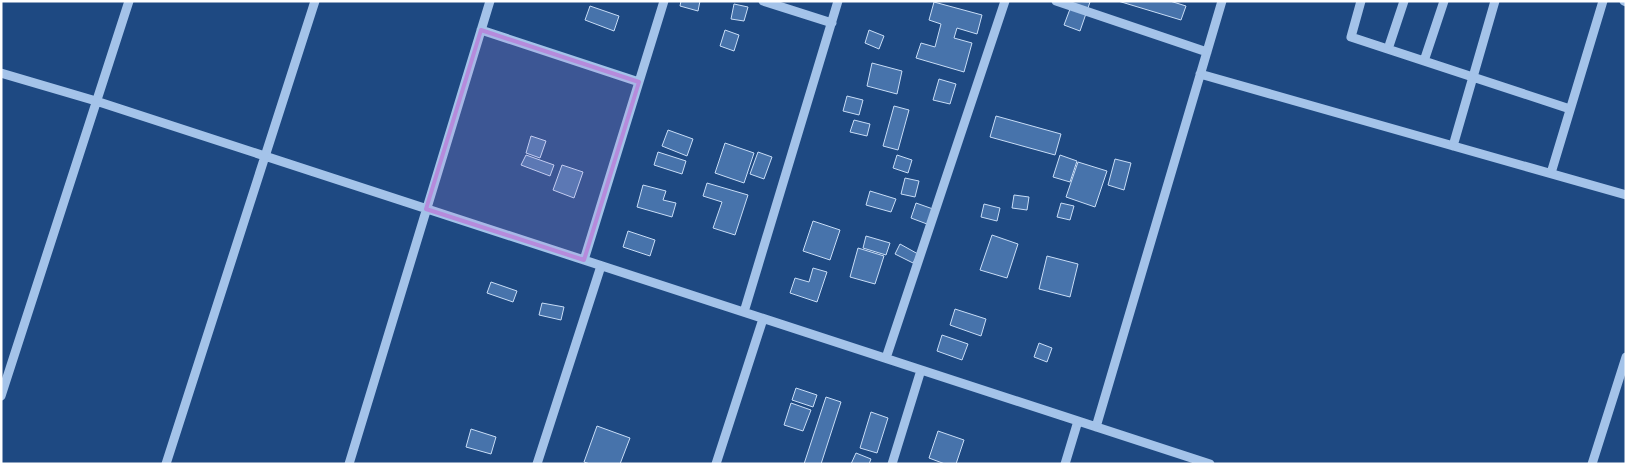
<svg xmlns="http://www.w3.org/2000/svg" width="1627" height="465" viewBox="0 0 1627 465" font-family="Arial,sans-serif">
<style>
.building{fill:#4773ab;stroke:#c8ddf7}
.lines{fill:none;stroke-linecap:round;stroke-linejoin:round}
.minor{stroke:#a4c3e9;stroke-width:9}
.marked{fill:#b68bdc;fill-opacity:0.2;stroke:#b68bdc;stroke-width:4;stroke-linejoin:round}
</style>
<rect width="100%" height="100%" fill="#1e4982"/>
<path class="building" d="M681,1h19l-2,10 -18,-5z
M1073,1l17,1 -10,29 -16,-6z
M1118,1h52l16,5 -5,14z
M934,2l48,13 -5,19 -20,-6 -3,10 18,5 -8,29 -48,-14 5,-15 14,4 6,-23 -12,-4z
M734,4l14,3 -4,14 -13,-2z
M590,6l29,10 -5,15 -29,-11z
M725,30l14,5 -5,16 -14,-5z
M869,30l15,6 -5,13 -14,-6z
M872,63l30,8 -5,23 -30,-8z
M939,79l17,5 -6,20 -17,-4z
M847,96l16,4 -4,15 -16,-4z
M894,106l15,4 -11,40 -15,-4z
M996,116l65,18 -6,21 -65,-18z
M854,120l16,4 -3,12 -17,-4z
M668,130l25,9 -6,17 -25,-10z
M531,136l15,5 -6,17 -14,-5z
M725,143l29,10 -10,30 -29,-10z
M658,152l28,9 -4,13 -28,-9z
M758,152l14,5 -8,22 -14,-5z
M526,155l28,10 -4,11 -29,-11z
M897,155l15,5 -4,13 -15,-5z
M1060,155l17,6 -7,21 -17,-5z
M1115,159l16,4 -7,27 -16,-5z
M1078,162l29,9 -12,36 -29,-10z
M562,165l21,7 -9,26 -21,-8z
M905,178l14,3 -4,16 -14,-3z
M707,183l41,12 -13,40 -22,-7 9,-26 -19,-6z
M643,185l23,6 -3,9 13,3 -4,14 -35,-10z
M870,191l26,8 -5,13 -25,-7z
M1014,195l15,2 -2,13 -15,-2z
M916,203l17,6 -6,15 -16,-6z
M1061,203l13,3 -4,14 -13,-3z
M984,204l16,4 -3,13 -16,-4z
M813,221l27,9 -10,30 -27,-9z
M628,231l27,9 -5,16 -27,-9z
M992,235l26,9 -11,34 -27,-8z
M866,236l24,7 -4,12 -23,-7z
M900,244l18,10 -5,9 -18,-9z
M858,248l26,8 -9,28 -25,-7z
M1047,256l31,8 -8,33 -31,-8z
M813,268l14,4 -10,30 -27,-9 5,-15 14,4z
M491,282l26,9 -4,11 -26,-9z
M542,303l22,4 -3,13 -22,-5z
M955,309l31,10 -5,17 -31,-11z
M942,335l26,9 -6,16 -25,-9z
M1039,343l13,5 -5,14 -13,-5z
M796,388l21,7 -4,12 -21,-7z
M826,397l15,5 -20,62h-17z
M791,403l20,7 -8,21 -19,-6z
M871,412l17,6 -11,35 -17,-5z
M597,426l33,12 -10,26h-30l-6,-2z
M471,429l25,8 -5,17 -25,-7z
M938,431l26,9 -8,24h-11l-16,-6z
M856,453l15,6 -2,5h-18z"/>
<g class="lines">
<path class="minor" d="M763,1l69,22
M1056,1l151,51
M1361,1l-10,36 219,72
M1624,1l2,1
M481,30l158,52
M1388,49l16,-48
M1424,61l20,-60
M1,73l95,28 1114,363
M1200,74l426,121
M1453,146l42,-145
M1551,173l52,-172
M584,260l80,-259
M744,312l94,-311
M886,358l119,-357
M1,396l128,-395
M1096,427l126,-426
M166,464l149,-463
M349,464l141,-463
M537,464l64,-198
M716,464l47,-145
M892,464l29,-94
M1065,464l13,-43
M1592,464l34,-107"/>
</g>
<path class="marked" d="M481,30l158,52 -55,178 -158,-51z"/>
<rect width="1627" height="465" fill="none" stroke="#ffffff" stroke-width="5"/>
</svg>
